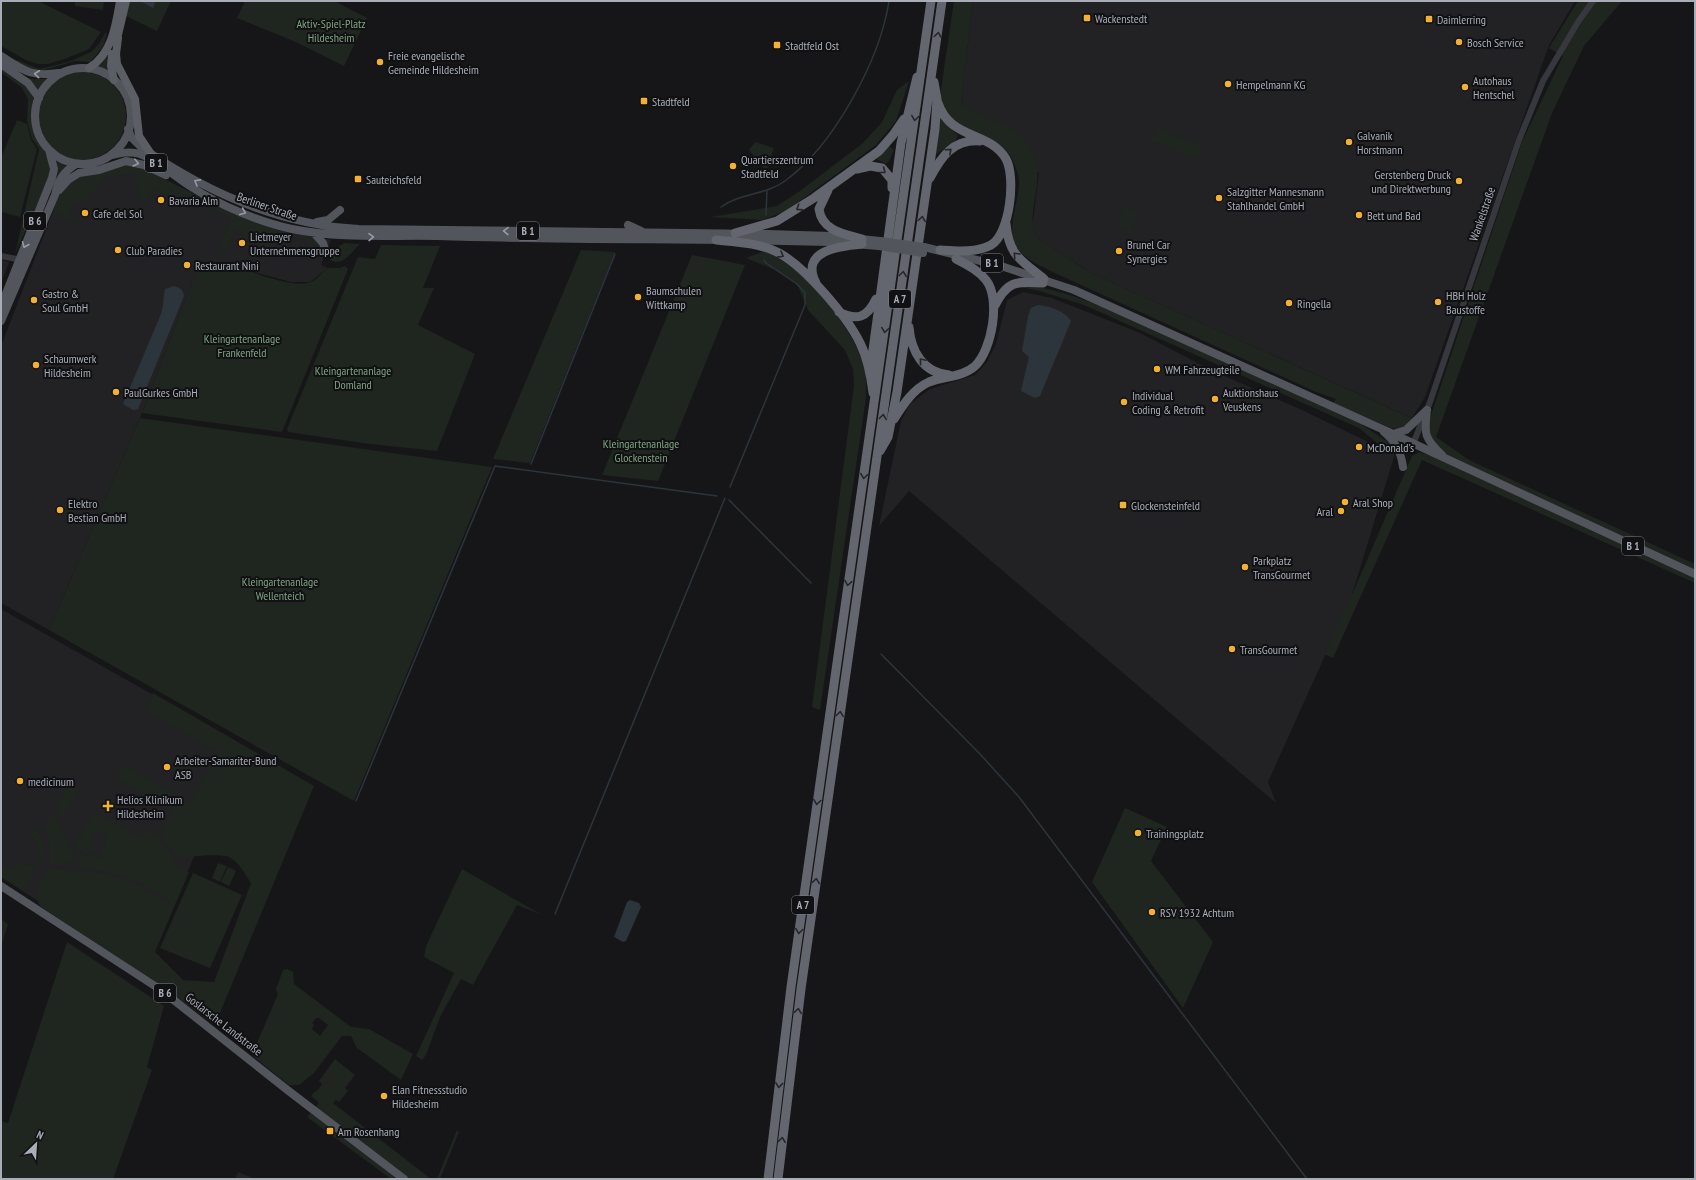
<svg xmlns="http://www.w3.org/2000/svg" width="1696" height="1180" viewBox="0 0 1696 1180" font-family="'PT Sans Narrow',sans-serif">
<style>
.built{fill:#222225}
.green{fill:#1e261f;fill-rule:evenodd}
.water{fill:#2c353c}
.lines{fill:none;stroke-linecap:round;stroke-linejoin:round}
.stream{stroke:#2c353c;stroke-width:1.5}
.tertiary{stroke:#37383d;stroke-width:6}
.primary{stroke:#53555c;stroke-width:8}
.trunk{stroke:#5b5e65;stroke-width:8}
.motorway{stroke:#63666e;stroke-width:9}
.primary-bridge{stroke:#53555c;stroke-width:8}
.oneway{stroke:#26262a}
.oneway2{stroke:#979ba6}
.poi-dot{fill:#f2b134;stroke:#111113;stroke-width:1.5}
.labels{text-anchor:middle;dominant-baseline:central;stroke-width:4;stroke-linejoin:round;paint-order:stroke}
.shield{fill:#111113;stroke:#7b7e86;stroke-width:1}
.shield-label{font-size:11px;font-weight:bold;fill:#a8adb8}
.poi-label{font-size:12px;fill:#a8adb8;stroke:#111113;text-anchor:start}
.park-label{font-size:12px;fill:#7fa381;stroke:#111113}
.street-label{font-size:12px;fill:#a8adb8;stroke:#111113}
</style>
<rect width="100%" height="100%" fill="#161618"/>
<path class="built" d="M973,1h602l-26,44 -124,352 -13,21 -321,-145 -54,-35 -5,-8 7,-57 -38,-49 -30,-12 -10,-10z
M120,165l168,67 43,8 -10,25 7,3 -18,14h-19l-56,-15 -43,16 -52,135 -91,212 -48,-27v-257l60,-155z
M1,260l8,2 -8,22z
M1023,292l29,6 88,35 71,37 91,40 87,42 5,5 -43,141 -83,184 8,21 -367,-312 -30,35 22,-105 9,-17 20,-15 45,-14 12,-13 9,-18 11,-44z
M1,609l241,136 -97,226 -144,-94z
M238,1172l17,7h-20z"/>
<path class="green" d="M1,1h37l63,31 -12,17 -22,9 -19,6h-10l-12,-4 -25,-14z
M75,1h29l-1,9 -28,-4z
M128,1h43l-14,30 -31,-15z
M245,1h89l33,17 -23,48 -48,-24 -59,-24z
M954,1h19l-12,101c19,18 48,19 65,39 27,33 -4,71 11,97l54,35 323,146c-7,6 -13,11 -23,9l-58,-25 3,-4 -20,-7 -257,-117c-14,-7 -35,-15 -43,-29 -10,-18 3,-44 3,-63 0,-9 -4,-18 -8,-26 -14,-26 -53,-21 -66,-46 -3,-4 -4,-10 -5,-15z
M1578,1h44l-38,45 -32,67 -116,324 33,23 226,104v19l-273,-123 -89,198 -9,-4 27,-57 61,-141 7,-4 10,3 4,-13 -6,-15 95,-285 41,-86 -14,-8z
M105,33h2l-4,14 -13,15 -15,-1 -37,11 -23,-9 2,-3 22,9 29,-7 23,-10 8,-8z
M107,54l2,17 -11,-5z
M1,65l14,9 18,20c1,9 -2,17 -1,26 2,23 21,33 17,58l-34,76 24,-105 -7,-10 -5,-18 1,-22 -6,-11 -21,-16z
M38 116a44 44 0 1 1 88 0a44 44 0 1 1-88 0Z
M22,76l11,3h13l-8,11z
M909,81l-13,40 -20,24 -90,66 -24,9 -52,-3 67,-11 23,-15 63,-48 19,-21 15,-32z
M939,111l12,18 7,6 -2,5 -22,16z
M17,120l10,4 4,16 6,9 -17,68 -19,-5v-54z
M1158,128l45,18 -5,13 -49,-19 3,-4 3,1z
M755,142l19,6 -8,23 -17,-21z
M889,146l5,4 -5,11 -3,3 -10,-5 6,-7z
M54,160l12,6 -7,9 -5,10 2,-16z
M129,164l12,3 71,36 82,32 23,4 5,11 -3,8 2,-8 -8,-7 -3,2v-4l-34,-8 -11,29 -5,-9 3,-4 -20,-14 1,-2 -9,-4 -8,21 -9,1 13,-34 -48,-22 -4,7 -25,-14 -8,12 -5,1 -6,-28 -28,4 -6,4 -17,21 -4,-2 -2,4 -5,-2 -5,9 6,3 -2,4 6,3 -2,3 -23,-12c3,-7 4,-15 8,-21 11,-17 48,-24 68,-27z
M1123,206l16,6 -7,19 -16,-6z
M344,243l16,1c-9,8 -16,23 -30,16l5,-11z
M381,245l59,1 -17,42h11l-16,37 57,29 -38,97 -67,-7 -82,-12 -1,-3 71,-172 17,2z
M581,250l34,2 -85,211 -37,-4z
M765,251c8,4 17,7 25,13 25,18 67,72 74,103 3,9 2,21 2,31l-46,312 -8,-3 42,-321 -1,-17 -8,-19 -37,-40 -11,-26 -22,-14 -29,-12z
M692,255l53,10 -87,216 -56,-6z
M235,266c18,6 59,23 76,16 7,-3 11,-10 17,-14h12l5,-2 3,3 -66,163 -140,-19 50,-130 8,-15 22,2z
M1018,285c33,1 67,15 97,27l246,112 33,22v11l-35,-29 -275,-123 -44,-14 -20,-4z
M140,418l352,49 -138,334 -305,-171z
M153,693l161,93 -99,239 -36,-26 -139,-93c-8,-16 1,-23 10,-37h3c23,2 49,2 71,10 16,6 31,16 46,25l1,-3c-20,-13 -41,-25 -64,-29 -9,-2 -23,-2 -29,-9l1,-9 21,4 2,-9h3l2,-15 -14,-2 -2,15 4,1 -1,5c-10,2 -23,-5 -18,-17l4,3 11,-22 -3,-2 7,-2 45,24 4,-2 4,-5 9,6 19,26 -1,4 14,6 -34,80 28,28 31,2 37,-99c-6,-9 -12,-21 -22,-26 -8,-4 -41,0 -51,1l-18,-25 13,-22 -58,-34 8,-13 67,40 28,-52 -73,-42z
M70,785l9,5 -17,28 -7,-10 12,-22 2,1z
M1125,808l42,19 -16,34 62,81 -30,66 -91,-126z
M52,813l2,1c5,7 6,14 10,21 5,9 10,13 8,24l-5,5 -17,-1 -1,-20 -4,-16z
M36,828c6,8 12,22 5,32l-2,1 -3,-5h5l-4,-12 -6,-12z
M218,863l9,3 -7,16 -8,-4z
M17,864l17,2 2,2 -13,23 -22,-14v-12l16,3z
M228,867l8,4 -7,15 -8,-4z
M462,869l80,46 -25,-10 -44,80 -12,-6 -21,38 -14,38 -4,5 -6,-4 38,-83 -30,-16 2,-11z
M193,873l49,22 -32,73 -50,-20z
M1,919l7,5 -7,23z
M67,942l97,64 -17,61 5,3 -39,109h-112v-58l7,2z
M287,969l6,3 1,12 57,43 18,2 44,25 -12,26 -44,-32 -6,-12h-9l-28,37 -15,12h-10l-35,-28v-7l24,-56 -2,-5 7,-19zM316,1018h3l9,7 -8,11 -8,-7 2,-4 -2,-2z
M335,1059l20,16 -10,13 3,3 -9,11 -3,-2 -3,3 98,76h-40l-84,-62 12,-14 -8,-7 3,-4 4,-2 4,-6 -3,-3z
M457,1130l2,2 -19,47h-3z"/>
<path class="water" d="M140,1h16l-3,7z
M174,286c6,2 9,3 10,10l-46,113 -5,1 -10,-6 38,-90c3,-9 2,-17 4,-25z
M1038,305c12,1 27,6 33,16l-31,75 -5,2 -14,-7 8,-34 -7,-6 6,-35 3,-8z
M630,900l9,3 2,4 -15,34 -3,1 -9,-5 13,-35z"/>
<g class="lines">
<path class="stream" d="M721,207c19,-14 45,-12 64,-26 49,-36 95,-121 104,-180
M766,215l1,-25
M531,464l84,-210
M730,487l75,-182v-12l-8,-9 -31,-21 -2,-3
M729,500l82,83
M881,654l99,100 39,43 288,382
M356,801l139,-335 222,30
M555,914l170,-416"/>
<path class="tertiary" d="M1,256l21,4
M1413,444l17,-42 89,-262 24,-59 35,-59 15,-21"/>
<path class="primary" d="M1,56c24,15 29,21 58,17
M1,64l27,19 11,15
M35 116a48 48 0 1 1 96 0a48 48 0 1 1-96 0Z
M128,129l3,8 10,10c65,45 137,78 218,82l408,5 64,2 49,5
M112,155c9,-2 18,-4 28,-1 19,7 36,24 53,34 28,18 67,34 99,41 49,10 96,6 145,7 95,3 190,3 285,4
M59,190l9,-10 11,-7 20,-3 27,-9 18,4 22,10
M317,222l11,-2 12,-10
M628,225l13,6
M314,233l9,10 3,10
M743,240l87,2 49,4
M924,247l77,19 73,24 319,144 302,140
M1,306l51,-128 2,-9 -5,-19
M1,321l54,-126c3,-14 8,-23 21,-31
M1427,410c-3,24 -3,28 15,45
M1384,432c12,10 17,20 19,35
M1393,434l13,-4 21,-20
M1,886l160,104 129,102 114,87"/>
<path class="trunk" d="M118,38l-2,16 1,10 18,35 4,37 12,18
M116,43l10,-42
M112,54l-1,12 3,14
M89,68c23,-14 27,-43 31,-67"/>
<path class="motorway" d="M938,103c12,37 52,28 68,56 10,18 4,75 -15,86 -15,8 -35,6 -51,5
M857,169l13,-3 12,2 10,12v8
M930,178c11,-21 23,-39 50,-37
M828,190l-9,19c3,22 25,25 43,30
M1006,224c3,32 15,36 38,55
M735,233l42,-12 37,-23 65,-47 14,-16 11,-16
M716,240c21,2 44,3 63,13 26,14 68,63 81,90 8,16 11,33 13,50
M816,283c-17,-33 25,-37 46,-39
M994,307c13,-26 21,-26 49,-24
M839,312c18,9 28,6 37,-13
M909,327c2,24 14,46 40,48
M870,372l31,-229 16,-66
M894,419c9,-14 19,-30 35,-37 15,-6 34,-5 46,-16 17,-16 26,-67 11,-86 -8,-10 -19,-15 -30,-21
M880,451l8,-14 9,-45 38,-263 2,-30 -3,-17
M768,1179l23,-192 140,-986
M778,1179l23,-190 141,-988"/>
<path class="primary-bridge" d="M880,241l44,6
M879,246l44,7"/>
</g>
<defs><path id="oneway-chevron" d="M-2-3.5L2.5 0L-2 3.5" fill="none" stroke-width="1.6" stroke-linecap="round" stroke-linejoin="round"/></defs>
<g class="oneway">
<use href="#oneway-chevron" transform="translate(938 35) rotate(-82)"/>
<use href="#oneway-chevron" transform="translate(915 118) rotate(98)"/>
<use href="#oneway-chevron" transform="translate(949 151) rotate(-42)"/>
<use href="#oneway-chevron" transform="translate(883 171) rotate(38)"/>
<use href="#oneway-chevron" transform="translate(799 208) rotate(147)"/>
<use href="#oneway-chevron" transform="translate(922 219) rotate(-82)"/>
<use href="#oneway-chevron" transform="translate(781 255) rotate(29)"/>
<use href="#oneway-chevron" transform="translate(1016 255) rotate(-133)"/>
<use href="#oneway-chevron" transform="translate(903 274) rotate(-82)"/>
<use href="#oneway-chevron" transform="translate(885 330) rotate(98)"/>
<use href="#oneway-chevron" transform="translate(922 361) rotate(-130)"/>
<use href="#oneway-chevron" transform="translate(883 417) rotate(-82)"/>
<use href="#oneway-chevron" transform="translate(864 476) rotate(98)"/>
<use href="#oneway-chevron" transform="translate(848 583) rotate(99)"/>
<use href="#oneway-chevron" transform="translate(840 714) rotate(-82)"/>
<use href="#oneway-chevron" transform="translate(817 802) rotate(98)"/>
<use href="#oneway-chevron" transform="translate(816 881) rotate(-82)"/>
<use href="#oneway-chevron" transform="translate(799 931) rotate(98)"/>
<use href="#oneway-chevron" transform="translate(798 1011) rotate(-82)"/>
<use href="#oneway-chevron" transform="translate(779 1085) rotate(96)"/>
<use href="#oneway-chevron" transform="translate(782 1140) rotate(-83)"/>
</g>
<g class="oneway2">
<use href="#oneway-chevron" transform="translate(37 74) rotate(-174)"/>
<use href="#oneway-chevron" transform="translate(136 163) rotate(14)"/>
<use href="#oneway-chevron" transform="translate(197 182) rotate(-151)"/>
<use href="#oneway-chevron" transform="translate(243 212) rotate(23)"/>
<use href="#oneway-chevron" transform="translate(506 231) rotate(-179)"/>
<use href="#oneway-chevron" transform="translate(371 237) rotate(-1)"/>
<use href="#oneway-chevron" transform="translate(25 245) rotate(113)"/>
</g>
<g class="poi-dot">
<rect x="1083" y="14" width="8" height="8" rx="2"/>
<rect x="1425" y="15" width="8" height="8" rx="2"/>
<circle cx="1459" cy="42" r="4"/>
<rect x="773" y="41" width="8" height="8" rx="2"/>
<circle cx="380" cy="62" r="4"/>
<circle cx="1228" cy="84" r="4"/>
<circle cx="1465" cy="87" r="4"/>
<rect x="640" y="97" width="8" height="8" rx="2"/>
<circle cx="1349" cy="142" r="4"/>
<circle cx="733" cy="166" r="4"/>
<rect x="354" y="175" width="8" height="8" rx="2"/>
<circle cx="1459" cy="181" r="4"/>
<circle cx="1219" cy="198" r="4"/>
<circle cx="161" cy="200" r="4"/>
<circle cx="85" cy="213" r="4"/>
<circle cx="1359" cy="215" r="4"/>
<circle cx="242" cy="243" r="4"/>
<circle cx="118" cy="250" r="4"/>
<circle cx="1119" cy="251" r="4"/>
<circle cx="187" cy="265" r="4"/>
<circle cx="638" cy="297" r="4"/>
<circle cx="34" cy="300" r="4"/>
<circle cx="1438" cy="302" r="4"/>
<circle cx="1289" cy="303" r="4"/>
<circle cx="36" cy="365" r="4"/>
<circle cx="1157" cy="369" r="4"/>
<circle cx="116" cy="392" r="4"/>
<circle cx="1215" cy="399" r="4"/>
<circle cx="1124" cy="402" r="4"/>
<circle cx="1359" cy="447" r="4"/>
<circle cx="1345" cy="502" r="4"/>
<rect x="1119" y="501" width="8" height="8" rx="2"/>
<circle cx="60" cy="510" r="4"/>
<circle cx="1341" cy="511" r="4"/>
<circle cx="1245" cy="567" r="4"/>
<circle cx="1232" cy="649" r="4"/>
<circle cx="167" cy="767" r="4"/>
<circle cx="20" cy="781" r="4"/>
<path d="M106 800h4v4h4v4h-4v4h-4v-4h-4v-4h4z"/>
<circle cx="1138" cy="833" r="4"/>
<circle cx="1152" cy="912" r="4"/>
<circle cx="384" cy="1096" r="4"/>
<rect x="326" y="1127" width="8" height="8" rx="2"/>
</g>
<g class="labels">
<g class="shield">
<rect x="145" y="154" width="22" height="18" rx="3"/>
<rect x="24" y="212" width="22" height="18" rx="3"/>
<rect x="517" y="222" width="22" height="18" rx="3"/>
<rect x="981" y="254" width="22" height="18" rx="3"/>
<rect x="889" y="290" width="22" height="18" rx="3"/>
<rect x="1622" y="537" width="22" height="18" rx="3"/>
<rect x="792" y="896" width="22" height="18" rx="3"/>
<rect x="154" y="984" width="22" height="18" rx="3"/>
</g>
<g class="shield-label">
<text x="156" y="163">B 1</text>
<text x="35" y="221">B 6</text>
<text x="528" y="231">B 1</text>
<text x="992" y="263">B 1</text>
<text x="900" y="299">A 7</text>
<text x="1633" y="546">B 1</text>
<text x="803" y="905">A 7</text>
<text x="165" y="993">B 6</text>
</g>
<g class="poi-label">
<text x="1095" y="18">Wackenstedt</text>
<text x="1437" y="19">Daimlerring</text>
<text x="1467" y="42">Bosch Service</text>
<text x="785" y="45">Stadtfeld Ost</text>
<text x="388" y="55">Freie evangelische<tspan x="388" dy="14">Gemeinde Hildesheim</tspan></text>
<text x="1473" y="80">Autohaus<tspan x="1473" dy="14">Hentschel</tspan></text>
<text x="1236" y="84">Hempelmann KG</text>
<text x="652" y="101">Stadtfeld</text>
<text x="1357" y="135">Galvanik<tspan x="1357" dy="14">Horstmann</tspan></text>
<text x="741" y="159">Quartierszentrum<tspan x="741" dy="14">Stadtfeld</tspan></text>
<text x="1451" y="174" text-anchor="end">Gerstenberg Druck<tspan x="1451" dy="14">und Direktwerbung</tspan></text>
<text x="366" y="179">Sauteichsfeld</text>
<text x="1227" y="191">Salzgitter Mannesmann<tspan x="1227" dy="14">Stahlhandel GmbH</tspan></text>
<text x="169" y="200">Bavaria Alm</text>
<text x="93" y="213">Cafe del Sol</text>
<text x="1367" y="215">Bett und Bad</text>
<text x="250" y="236">Lietmeyer<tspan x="250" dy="14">Unternehmensgruppe</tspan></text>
<text x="1127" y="244">Brunel Car<tspan x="1127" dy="14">Synergies</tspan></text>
<text x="126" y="250">Club Paradies</text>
<text x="195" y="265">Restaurant Nini</text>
<text x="646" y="290">Baumschulen<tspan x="646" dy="14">Wittkamp</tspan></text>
<text x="42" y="293">Gastro &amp;<tspan x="42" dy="14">Soul GmbH</tspan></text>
<text x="1446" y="295">HBH Holz<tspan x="1446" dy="14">Baustoffe</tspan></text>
<text x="1297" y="303">Ringella</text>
<text x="44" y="358">Schaumwerk<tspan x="44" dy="14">Hildesheim</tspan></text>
<text x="1165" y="369">WM Fahrzeugteile</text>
<text x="124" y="392">PaulGurkes GmbH</text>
<text x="1223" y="392">Auktionshaus<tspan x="1223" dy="14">Veuskens</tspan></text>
<text x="1132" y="395">Individual<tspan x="1132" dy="14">Coding &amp; Retrofit</tspan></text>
<text x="1367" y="447">McDonald's</text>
<text x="1353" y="502">Aral Shop</text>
<text x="68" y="503">Elektro<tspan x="68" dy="14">Bestian GmbH</tspan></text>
<text x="1131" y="505">Glockensteinfeld</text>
<text x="1333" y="511" text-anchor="end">Aral</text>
<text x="1253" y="560">Parkplatz<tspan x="1253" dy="14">TransGourmet</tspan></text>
<text x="1240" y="649">TransGourmet</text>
<text x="175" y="760">Arbeiter-Samariter-Bund<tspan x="175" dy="14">ASB</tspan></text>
<text x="28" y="781">medicinum</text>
<text x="117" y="799">Helios Klinikum<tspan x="117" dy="14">Hildesheim</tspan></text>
<text x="1146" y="833">Trainingsplatz</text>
<text x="1160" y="912">RSV 1932 Achtum</text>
<text x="392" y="1089">Elan Fitnessstudio<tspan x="392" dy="14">Hildesheim</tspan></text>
<text x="338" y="1131">Am Rosenhang</text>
</g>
<g class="park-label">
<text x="331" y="23">Aktiv-Spiel-Platz<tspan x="331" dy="14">Hildesheim</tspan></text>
<text x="242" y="338">Kleingartenanlage<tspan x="242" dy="14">Frankenfeld</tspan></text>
<text x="353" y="370">Kleingartenanlage<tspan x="353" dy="14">Domland</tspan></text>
<text x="641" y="443">Kleingartenanlage<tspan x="641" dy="14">Glockenstein</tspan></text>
<text x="280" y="581">Kleingartenanlage<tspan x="280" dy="14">Wellenteich</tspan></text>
</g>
<g class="street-label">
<text transform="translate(267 206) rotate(19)">Berliner Straße</text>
<text transform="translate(1482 214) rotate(-71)">Wankelstraße</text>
<text transform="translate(224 1024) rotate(38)">Goslarsche Landstraße</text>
</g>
</g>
<rect width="1696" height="1180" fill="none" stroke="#a8adb8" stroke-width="4"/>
<g transform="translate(36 1144) rotate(25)" stroke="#111113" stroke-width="3" paint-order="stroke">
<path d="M0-3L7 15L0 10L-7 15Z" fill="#a8adb8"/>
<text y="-6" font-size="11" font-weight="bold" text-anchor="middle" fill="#a8adb8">N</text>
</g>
</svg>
